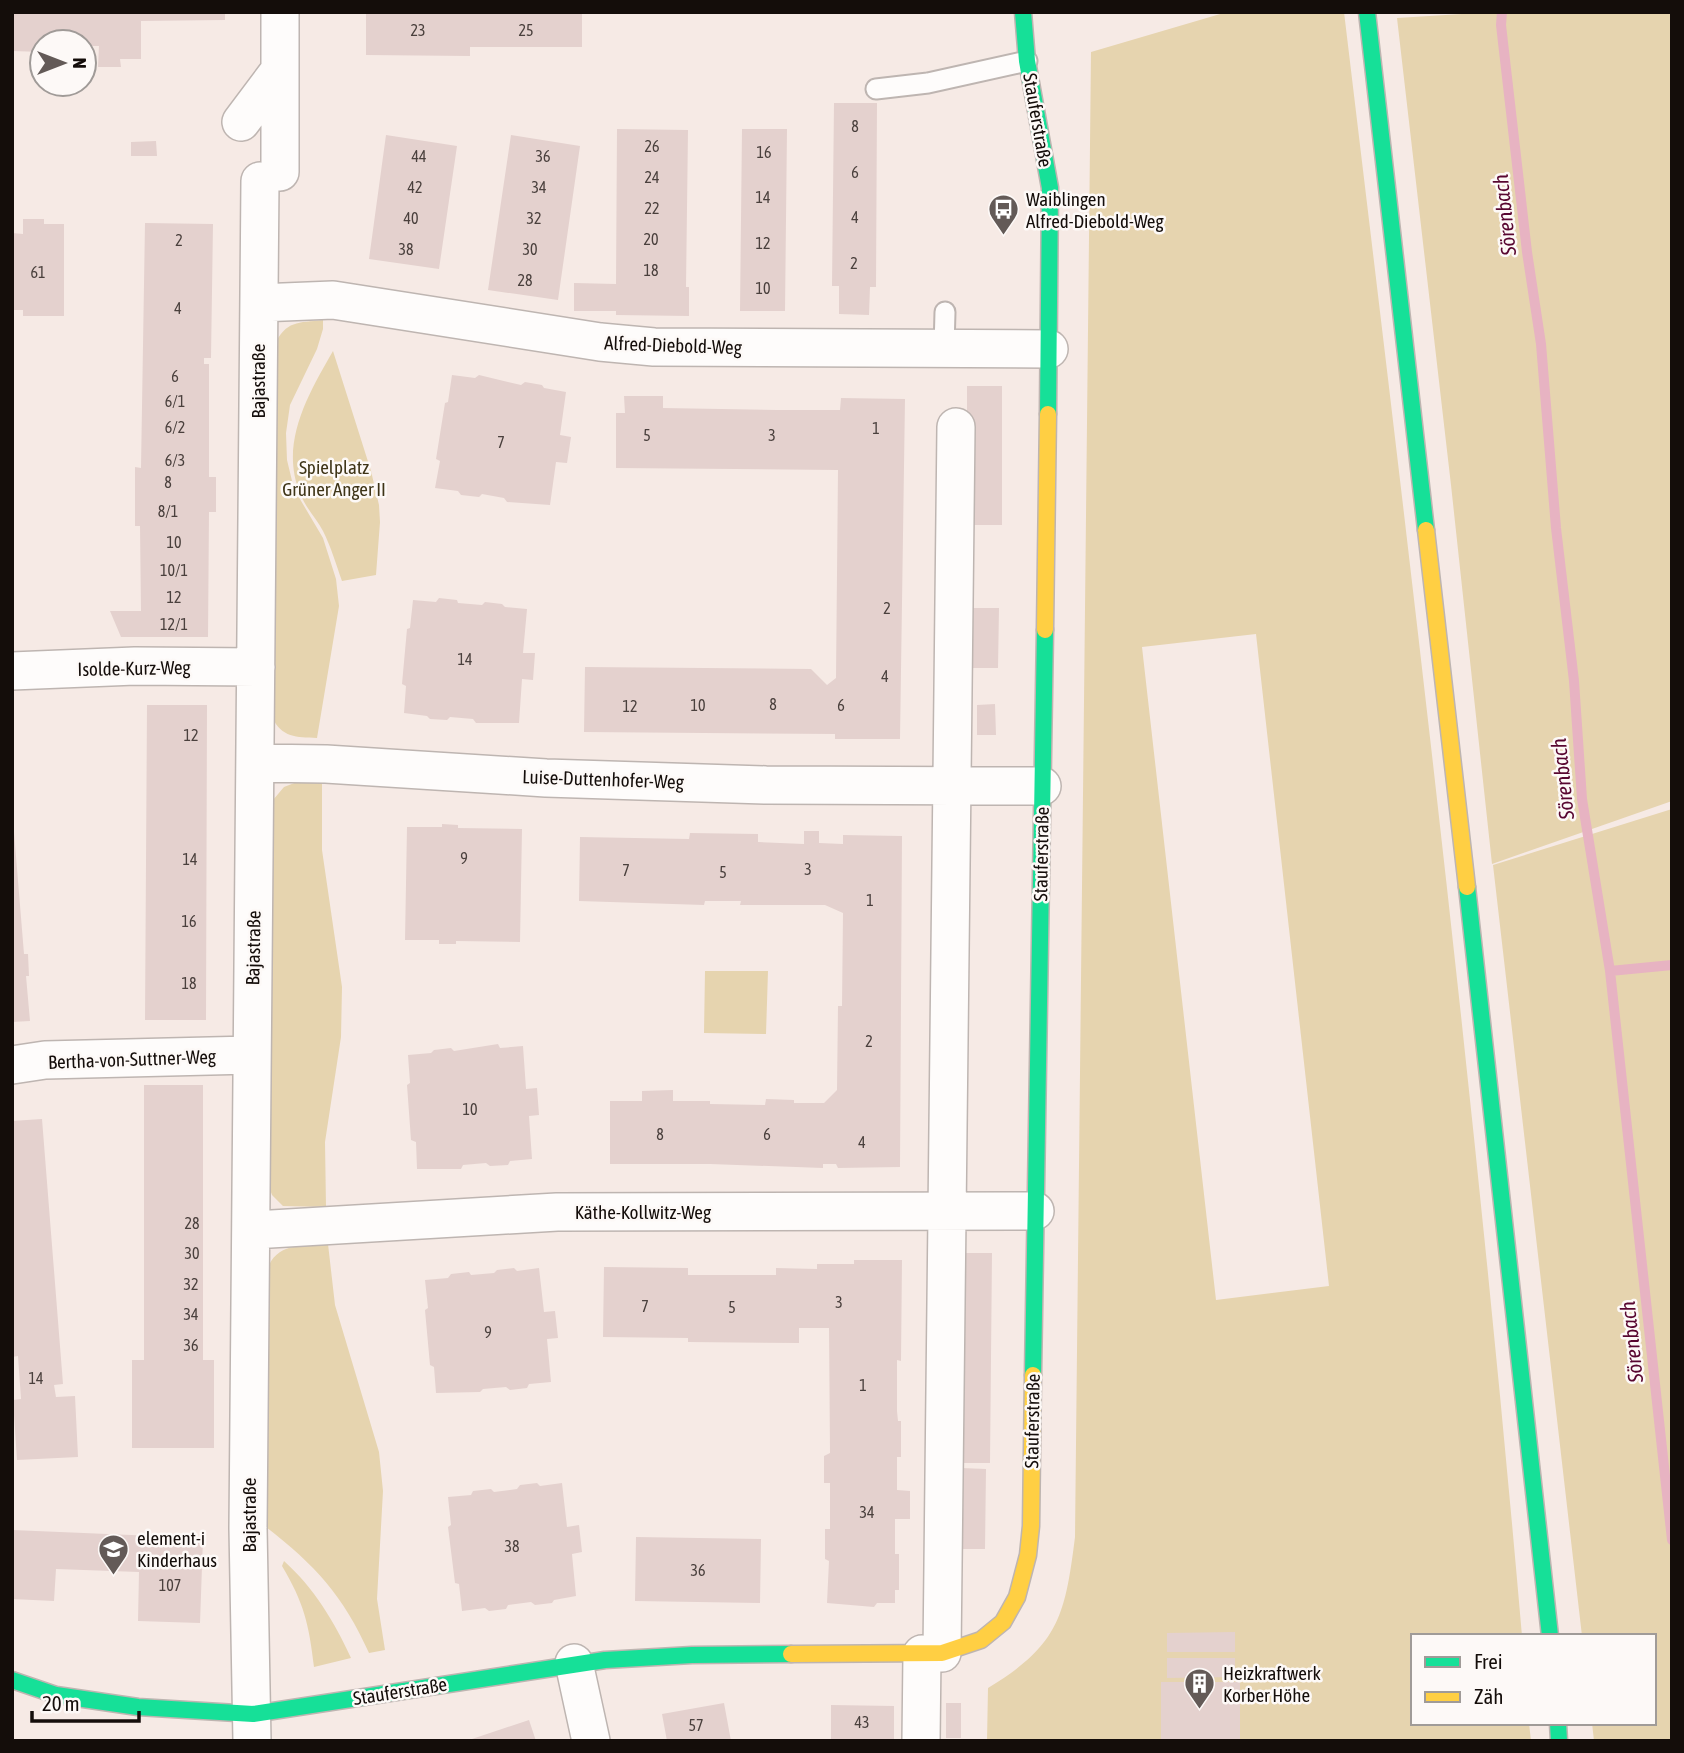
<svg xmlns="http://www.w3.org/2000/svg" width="1684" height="1753" viewBox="0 0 1684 1753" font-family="'Asap Condensed',sans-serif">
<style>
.green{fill:#e6d4af;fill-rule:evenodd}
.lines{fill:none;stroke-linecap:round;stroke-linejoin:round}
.stream{stroke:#e7b3c2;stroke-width:10}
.building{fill:#e4d1ce}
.lane-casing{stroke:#beb5b1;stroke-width:23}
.street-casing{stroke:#beb5b1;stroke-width:40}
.fast-casing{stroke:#beb5b1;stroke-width:19}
.slow-casing{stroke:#beb5b1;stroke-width:19}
.lane{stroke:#fefcfb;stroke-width:19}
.street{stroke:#fefcfb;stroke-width:37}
.fast{stroke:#16e098;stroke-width:16}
.slow{stroke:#ffcf43;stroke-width:16}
.labels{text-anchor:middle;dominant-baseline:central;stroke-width:5;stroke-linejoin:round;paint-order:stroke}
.number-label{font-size:16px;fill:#4a403d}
.street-label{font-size:19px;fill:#140d0a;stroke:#fdf9f7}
.poi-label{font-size:19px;fill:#140d0a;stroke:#fdf9f7;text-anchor:start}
.park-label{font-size:19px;fill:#3e3417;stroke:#fdf9f7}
.water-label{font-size:21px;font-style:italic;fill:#580630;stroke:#fdf9f7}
</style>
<rect width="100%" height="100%" fill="#f6eae5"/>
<path class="green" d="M1227,12h117c65,541 131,1081 178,1624h-109v87h116l2,18h-544l1,-53c71,-43 77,-72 87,-151l16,-1485zM1256,634l73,652 -113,14 -74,-653z
M1494,12h178v789l-180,63 -41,-379 -54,-467z
M323,320v9l-6,20 -27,56 -4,28 1,27 7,29 29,49 13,41 3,27 -22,132c-21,-1 -35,0 -45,-21l2,-371c12,-26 24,-23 49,-26z
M333,351l38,120 8,34 1,17 -4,53 -34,6c-6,-17 -11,-34 -19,-50 -7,-13 -18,-24 -23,-38 -21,-50 9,-100 33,-142z
M302,780h20v70l20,137 -1,50 -16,105 1,65 -43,-1 -11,-11 -3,-8 4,-387 11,-13z
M1672,809v932h-78l-2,-18h62v-87h-72l-89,-771z
M705,971h63l-2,63 -62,-1z
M328,1244l7,61 44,147 4,39 -6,108 8,51 -16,3c-26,-58 -54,-88 -103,-126l3,-262c11,-23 37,-19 59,-21z
M284,1561c30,27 50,60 67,97l-37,9c-5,-43 -10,-64 -32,-101z"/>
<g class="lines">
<path class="stream" d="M1502,12l-1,13 26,227 14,92 15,184 18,153 8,118 28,172 62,569
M1610,971l62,-6"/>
</g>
<path class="building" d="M12,12h213v8l-84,1v38h-21l1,8h-23l1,-21h-15v-4h-42v10l-30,-1z
M366,12h216v35h-112v9l-104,-1z
M834,103h43l-1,184h-6l-1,28 -30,-1v-28h-7z
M617,129l71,1 -2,157h3v29l-73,-1v-4h-42v-28l42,1z
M742,129h45l-2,182h-45z
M386,135l71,11 -18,123 -70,-10z
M511,135l69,11 -22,154 -70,-10z
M156,141l1,15h-26v-14z
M23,219h21v5h20v92h-41v-6h-11v-77l11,1z
M145,223l68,1 -2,134h-7v6h5v113h7v35h-7l-1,125h-87l-11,-26h31l-1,-85h-5v-59l6,1z
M452,375l23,3 4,-3 42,10 4,-3 17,3 2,3 22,4 -6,43 11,2 -4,26 -11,-1 -6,43 -43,-3 -3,-4 -22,-4 -3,3 -18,-2 -3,-4 -23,-3 5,-27 -4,-2 9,-56 3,-1z
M967,386h35v139h-35z
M624,396h39v12l114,2h63l1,-12 64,1 -5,340h-65v-5l-251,-2 1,-65 226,2 16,16 9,-7 2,-208 -222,-2v-55h9z
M439,598l18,2 1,3 24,2 3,-3 17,2 3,3 22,2 -4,44h12l-2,27 -11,-1 -3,44h-43l-3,-4 -23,-2 -3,3 -17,-1 -3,-3 -23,-3 2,-27 -4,-2 5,-55 3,-1 3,-28 23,2z
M967,608h32l-1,60h-31z
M995,704l1,31h-19v-30z
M147,705h60l-1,315h-61z
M442,824l16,1v3l64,1 -2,113 -64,-1v3h-17v-4h-34l2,-113h35z
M804,831h15v12l24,1v-9l59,1 -2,331 -62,1 -2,-4h-13v4l-113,-4h-100v-63h32v-10l31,-1v11h37v3l55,1 1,-6 28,1v3h30l13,-13 1,-84h4l1,-93 -18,-8h-85l1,-4h-36l-1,4 -125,-4 1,-64 109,2 1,-6 68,1v8l46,2z
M12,832h2l10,122h4l1,22h-3l4,45 -18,1z
M498,1044l2,4 23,-2 3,43 11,-1 2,27 -10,1 3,43 -22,2 -2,4 -18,1 -4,-3 -23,2 -2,4h-44l-1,-27 -5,-2 -4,-55 3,-2 -2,-28 23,-2 3,-3 17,-2 3,3z
M144,1085h59v275h11v88h-82v-88h12z
M42,1119l21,265 -9,1 2,12 19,-1 3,61 -61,3 -4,-60 8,-1 -3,-43 -6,1v-236z
M963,1253h29l-2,210h-27z
M854,1260h48l-1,101 -4,-1v51l1,10h3v36h-4v33l13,1v28h-15v35h4v36h-4v13h-18l-3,4 -47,-4 2,-42 -4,-2v-30h5v-46h-6v-27l6,-3 -1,-125h-30v15l-111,-1v-4l-85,-1 1,-70 84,1v7h88v-7l41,1v-5h37z
M514,1268l3,3 22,-3 5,44 11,-1 3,27 -11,1 4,43 -22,2 -2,4 -17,2 -4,-3 -23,2 -3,3 -44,1 -2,-26 -4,-2 -5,-55 3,-2 -3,-28 23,-2 3,-4 18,-2 2,3 23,-2 3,-3z
M961,1468l25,1 -1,80h-24z
M537,1483l3,3 22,-3 5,44 12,-2 3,27 -10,2 4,42 -22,4 -2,3 -17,2 -4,-3 -23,3 -2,4 -17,2 -4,-3 -23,3 -3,-27 -4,-1 -7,-56 3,-2 -3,-28 23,-2 2,-4 18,-2 3,3 23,-3 3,-4z
M12,1530l191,8 -3,85 -62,-2 1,-49 -83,-3 -2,32 -42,-2z
M636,1537l125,2 -1,64 -125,-2z
M1235,1632v20h-68v-19z
M1167,1658h68v19l-68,1z
M1161,1682h79v59h-79z
M724,1703l7,38h-64l-5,-27z
M946,1703h15v35h-15z
M831,1705l63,1v35h-63z
M529,1720l7,21h-66l-1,-1z"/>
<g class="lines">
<defs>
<path id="lane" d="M876,89l52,-6 99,-22
M944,348l1,-36"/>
<path id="street" d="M280,70v102
M241,122l39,-52v-58
M259,303l74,-3 267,42 54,5 395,2
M12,671l123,-5 121,1
M255,763l71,1 220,14 220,7 276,1
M12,1065l33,-5 206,-5
M253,1230l304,-18 478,-1
M942,1653l14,-1226
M574,1663l17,78
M252,1741l-4,-213 12,-1347
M921,1741l1,-87"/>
<path id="fast" d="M1023,12l4,49 23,127 -2,226
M1367,12l59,518
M1467,887l83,749
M1033,1375l12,-745
M12,1680l44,15 82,12 115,7 352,-54 87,-5 99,-1
M1558,1723l1,18"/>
<path id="slow" d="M1426,530l41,357
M1045,630l3,-216
M791,1654l151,-1 39,-13 22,-18 14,-25 11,-42 3,-29 2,-151"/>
</defs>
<use href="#lane" class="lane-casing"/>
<use href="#street" class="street-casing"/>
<use href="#fast" class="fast-casing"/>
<use href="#slow" class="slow-casing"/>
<use href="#lane" class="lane"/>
<use href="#street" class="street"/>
<use href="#fast" class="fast"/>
<use href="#slow" class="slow"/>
</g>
<defs>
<symbol id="bus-pin" viewBox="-11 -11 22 30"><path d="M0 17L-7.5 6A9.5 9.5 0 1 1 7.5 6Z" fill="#635a57" stroke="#fdf9f7"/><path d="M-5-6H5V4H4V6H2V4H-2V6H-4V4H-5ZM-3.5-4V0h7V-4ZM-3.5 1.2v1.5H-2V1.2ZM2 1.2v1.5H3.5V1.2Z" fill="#fff"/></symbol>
<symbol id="school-pin" viewBox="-11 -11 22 30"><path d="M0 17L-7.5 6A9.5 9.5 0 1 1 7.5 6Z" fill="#635a57" stroke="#fdf9f7"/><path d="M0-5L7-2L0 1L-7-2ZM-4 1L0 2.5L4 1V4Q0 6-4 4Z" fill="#fff"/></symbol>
<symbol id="building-pin" viewBox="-11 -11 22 30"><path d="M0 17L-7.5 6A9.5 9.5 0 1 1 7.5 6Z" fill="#635a57" stroke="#fdf9f7"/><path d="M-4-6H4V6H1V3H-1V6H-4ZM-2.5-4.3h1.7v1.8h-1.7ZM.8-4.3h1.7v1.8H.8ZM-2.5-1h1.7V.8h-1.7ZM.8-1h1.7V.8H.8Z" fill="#fff"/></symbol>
</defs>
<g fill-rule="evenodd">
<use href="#bus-pin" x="986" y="192" width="35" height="47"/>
<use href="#school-pin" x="96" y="1532" width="35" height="47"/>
<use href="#building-pin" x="1182" y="1666" width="35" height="47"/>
</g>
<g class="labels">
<g class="number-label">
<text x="418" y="30">23</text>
<text x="526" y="30">25</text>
<text x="855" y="126">8</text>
<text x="652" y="146">26</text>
<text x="764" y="152">16</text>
<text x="419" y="156">44</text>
<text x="543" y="156">36</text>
<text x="855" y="172">6</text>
<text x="652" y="177">24</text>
<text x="415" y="187">42</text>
<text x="539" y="187">34</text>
<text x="763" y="197">14</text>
<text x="652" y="208">22</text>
<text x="855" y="217">4</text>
<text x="411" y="218">40</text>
<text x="534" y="218">32</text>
<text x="651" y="239">20</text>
<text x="179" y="240">2</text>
<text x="763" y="243">12</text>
<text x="406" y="249">38</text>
<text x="530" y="249">30</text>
<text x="854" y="263">2</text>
<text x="651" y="270">18</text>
<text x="38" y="272">61</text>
<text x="525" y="280">28</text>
<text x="763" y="288">10</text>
<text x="178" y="308">4</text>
<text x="175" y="376">6</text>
<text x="175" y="401">6/1</text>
<text x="175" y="427">6/2</text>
<text x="876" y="428">1</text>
<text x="647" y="435">5</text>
<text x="772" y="435">3</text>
<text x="501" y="442">7</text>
<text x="175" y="460">6/3</text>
<text x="168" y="482">8</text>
<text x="168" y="511">8/1</text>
<text x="174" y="542">10</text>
<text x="174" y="570">10/1</text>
<text x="174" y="597">12</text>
<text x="887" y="608">2</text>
<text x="174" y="624">12/1</text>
<text x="465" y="659">14</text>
<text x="885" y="676">4</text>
<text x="773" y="704">8</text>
<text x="698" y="705">10</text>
<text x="841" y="705">6</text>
<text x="630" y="706">12</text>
<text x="191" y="735">12</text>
<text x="464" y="858">9</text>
<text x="190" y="859">14</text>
<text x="808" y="869">3</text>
<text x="626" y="870">7</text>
<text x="723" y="872">5</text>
<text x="870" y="900">1</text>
<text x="189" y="921">16</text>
<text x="189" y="983">18</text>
<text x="869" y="1041">2</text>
<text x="470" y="1109">10</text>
<text x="660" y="1134">8</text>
<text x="767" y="1134">6</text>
<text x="862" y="1142">4</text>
<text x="192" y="1223">28</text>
<text x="192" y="1253">30</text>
<text x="191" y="1284">32</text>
<text x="839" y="1302">3</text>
<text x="645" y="1306">7</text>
<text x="732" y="1307">5</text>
<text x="191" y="1314">34</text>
<text x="488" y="1332">9</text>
<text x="191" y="1345">36</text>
<text x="36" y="1378">14</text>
<text x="863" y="1385">1</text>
<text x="867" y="1512">34</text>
<text x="512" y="1546">38</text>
<text x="698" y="1570">36</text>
<text x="170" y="1585">107</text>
<text x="862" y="1722">43</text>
<text x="696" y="1725">57</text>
</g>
<g class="street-label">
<text transform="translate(1038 120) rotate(80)">Stauferstraße</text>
<text transform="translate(673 345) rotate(2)">Alfred-Diebold-Weg</text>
<text transform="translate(258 381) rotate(-90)">Bajastraße</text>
<text transform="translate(134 668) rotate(-1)">Isolde-Kurz-Weg</text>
<text transform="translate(603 779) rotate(2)">Luise-Duttenhofer-Weg</text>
<text transform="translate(1041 854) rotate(-89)">Stauferstraße</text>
<text transform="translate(253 948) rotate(-89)">Bajastraße</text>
<text transform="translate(132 1059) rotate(-2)">Bertha-von-Suttner-Weg</text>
<text x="643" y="1212">Käthe-Kollwitz-Weg</text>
<text transform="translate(1032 1421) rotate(-89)">Stauferstraße</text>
<text transform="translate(249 1515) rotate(-90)">Bajastraße</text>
<text transform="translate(400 1691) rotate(-9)">Stauferstraße</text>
</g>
<g class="poi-label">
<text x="1026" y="199">Waiblingen<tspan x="1026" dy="22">Alfred-Diebold-Weg</tspan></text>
<text x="137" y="1538">element-i<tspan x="137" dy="22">Kinderhaus</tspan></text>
<text x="1223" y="1673">Heizkraftwerk<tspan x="1223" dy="22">Korber Höhe</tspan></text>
</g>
<g class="park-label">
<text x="334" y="467">Spielplatz<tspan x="334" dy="22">Grüner Anger II</tspan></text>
</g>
<g class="water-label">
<text transform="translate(1504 215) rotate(-96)">Sörenbach</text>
<text transform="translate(1562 779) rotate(-96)">Sörenbach</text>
<text transform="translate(1631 1342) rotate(-96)">Sörenbach</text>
</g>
</g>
<rect width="1684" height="1753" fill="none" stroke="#140d0a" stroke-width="28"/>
<rect x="1411" y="1634" width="245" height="91" fill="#fdf9f7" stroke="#a09b98" stroke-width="2"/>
<rect x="1425" y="1657" width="35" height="10" fill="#16e098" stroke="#a09b98" stroke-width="2"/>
<text x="1474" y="1669" font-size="21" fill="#140d0a">Frei</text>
<rect x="1425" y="1692" width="35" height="10" fill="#ffcf43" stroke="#a09b98" stroke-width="2"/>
<text x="1474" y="1704" font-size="21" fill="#140d0a">Zäh</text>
<g transform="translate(63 63) rotate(90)"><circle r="33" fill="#fdf9f7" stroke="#a09b98" stroke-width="2"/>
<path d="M0-5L12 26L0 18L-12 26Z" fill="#635a57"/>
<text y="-10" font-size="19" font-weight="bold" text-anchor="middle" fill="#140d0a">N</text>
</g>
<path d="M32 1711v10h107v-10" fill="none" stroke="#140d0a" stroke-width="3.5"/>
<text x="42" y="1711" font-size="21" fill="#140d0a" stroke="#fdf9f7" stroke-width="5" paint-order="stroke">20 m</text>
</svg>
